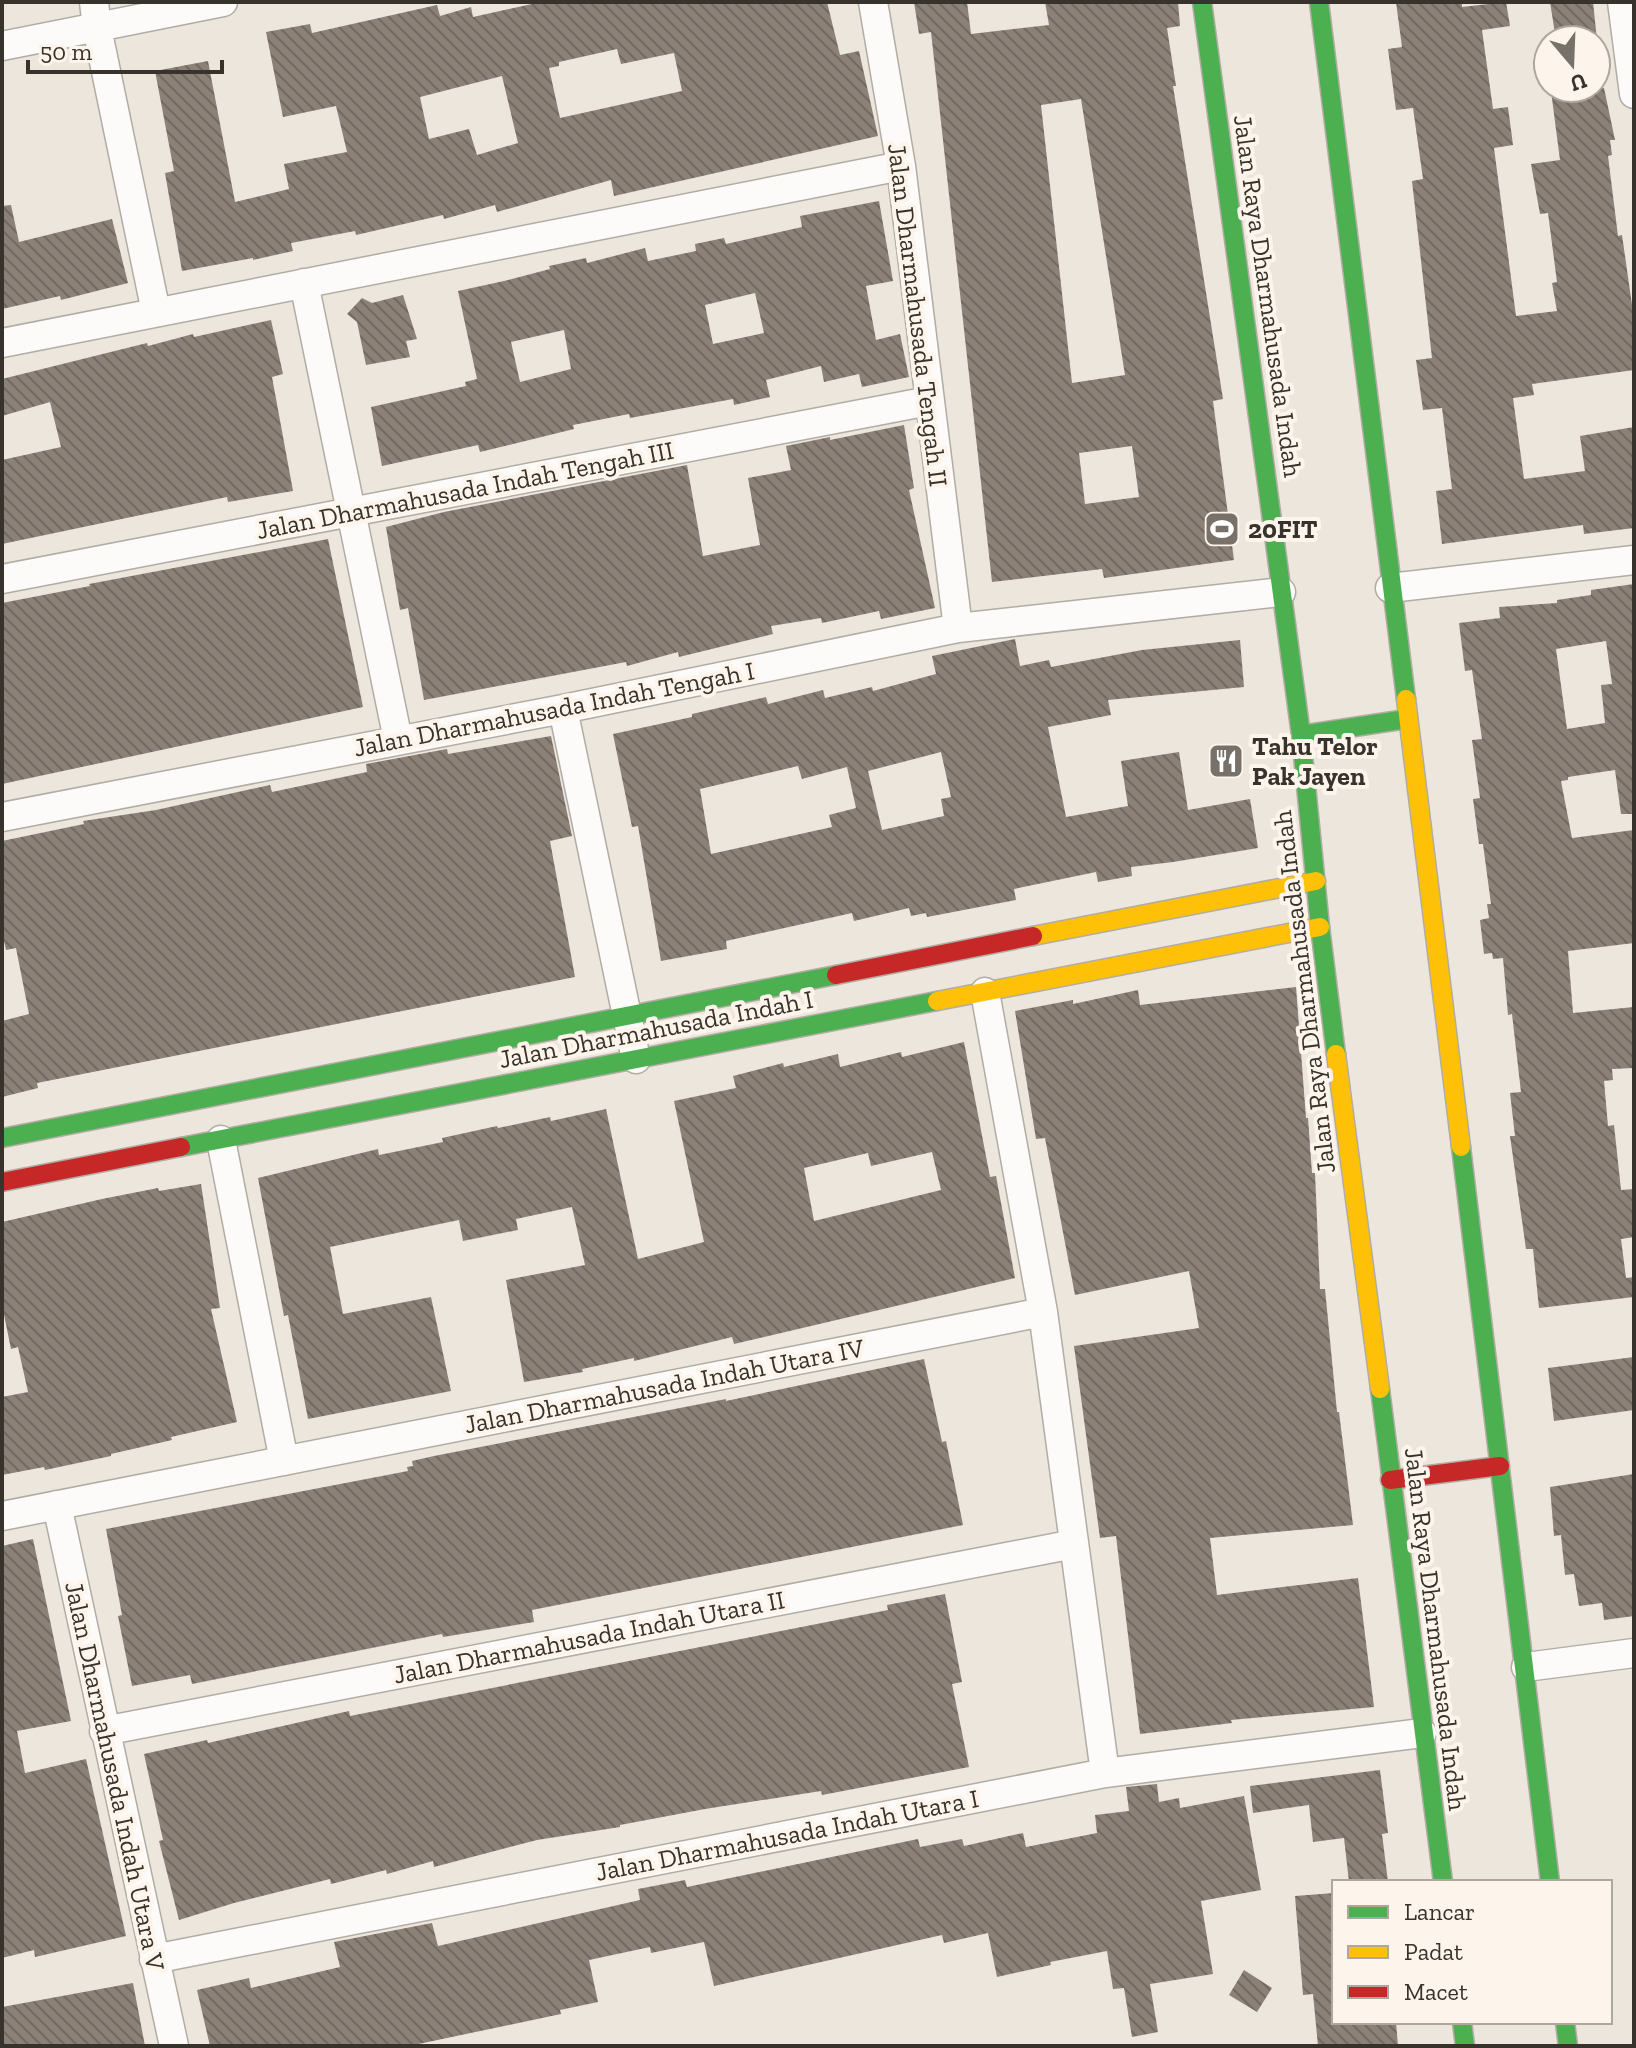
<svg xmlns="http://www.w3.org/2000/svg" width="1636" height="2048" viewBox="0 0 1636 2048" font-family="'Zilla Slab',serif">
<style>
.building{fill:url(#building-back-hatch);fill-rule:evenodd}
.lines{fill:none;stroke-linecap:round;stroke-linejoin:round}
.street-casing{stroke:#b1aca4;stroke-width:31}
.fast-casing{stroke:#b1aca4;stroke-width:21}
.slow-casing{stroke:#b1aca4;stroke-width:21}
.jam-casing{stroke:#b1aca4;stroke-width:21}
.street{stroke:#fcfbfa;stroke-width:28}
.fast{stroke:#4caf50;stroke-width:18}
.slow{stroke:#ffc107;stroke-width:18}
.jam{stroke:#c62828;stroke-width:18}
.labels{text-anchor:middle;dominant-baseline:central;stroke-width:8;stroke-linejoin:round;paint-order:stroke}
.street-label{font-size:26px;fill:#37322b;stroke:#fdf5eb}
.poi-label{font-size:26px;font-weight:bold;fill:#37322b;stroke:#fdf5eb;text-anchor:start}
</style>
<defs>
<pattern id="building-back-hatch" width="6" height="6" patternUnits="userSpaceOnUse" patternTransform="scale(2)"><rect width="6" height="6" fill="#8b8177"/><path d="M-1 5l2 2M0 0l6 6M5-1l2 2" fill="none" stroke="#726a62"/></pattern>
</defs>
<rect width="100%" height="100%" fill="#ede6dd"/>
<path class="building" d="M541,2h286l13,53 19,-4 19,85 -264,60 -3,-16 -114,32 -2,-7 -51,14 -1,-4 -87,20 -1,-4 -64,12 2,8 -40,9v-2l-71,13 -17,-98 9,-2 -19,-100 53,-10 27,141 54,-13 -5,-25 63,-12 -11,-46 -53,11 -17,-85 44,-8 2,9 125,-28 3,11 31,-9 2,10zM617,49l4,15 53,-11 8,38 -122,27 -11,-50 10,-2v-4zM502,76l16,67 -41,12 -8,-26 -40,10 -9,-42z
M914,2h53l4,32 78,-9 -4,-23h133l2,24 -13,2 9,58h-3l50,313 -10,2 21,159 -130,18 -2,-9 -110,13 -61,-550 -12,2zM1081,99l44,276 -53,8 -31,-278zM1132,446l7,51 -54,7 -6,-51z
M1396,2h66v5l44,-5 4,24 -28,4 11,79 15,-2 5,38 -19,3 22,168 41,-5 -5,-28 5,-1 -9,-69 -8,1 -9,-50 29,-4 -9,-69 53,-3 11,52h-5l2,15 -4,1 10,80 4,-1 12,84v51l-102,14 2,11 -21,3 11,81 61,-8 -5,-35 54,-9v101l-50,6 -1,-9 -141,19 -6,-53 16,-2 -10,-81 -19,2 -7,-50 16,-2 -20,-177 11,-2 -10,-71 -17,2 -8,-61 14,-2z
M1550,2h43l4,38h-41z
M879,201l14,80 -27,5 10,54 24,-6 9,43 -47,10 -3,-13 -35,8 -3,-16 -55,14 4,17 -36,8 -1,-6 -103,19 -1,-4 -56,11 1,4 -94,23 -2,-7 -96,21 -11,-59 95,-21 -1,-4 12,-3 -19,-88 46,-10 46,-12 -1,-3 37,-8 1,5 58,-15 3,13 48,-10 -1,-7 29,-6 2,6 76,-17 -2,-11zM755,293l9,40 -51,11 -8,-39zM564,330l7,39 -51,13 -9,-40z
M11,205l8,37 93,-23 16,64 -67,17 -1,-4 -58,13v-103z
M403,295l14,44 -11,2 4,16 -44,8 -9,-43 -10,-8 15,-16 10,5z
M271,320l12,54 -11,3 21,114 -65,11 -1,-5 -225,47v-84l59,-13 -11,-45 -48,14v-37l145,-36 1,3 45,-12 1,3z
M904,425l10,63 -5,2 26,118 -54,11 -2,-8 -57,12 -1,-5 -50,8 2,8 -94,23 -1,-5 -51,14 -1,-4 -202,38 -16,-92 -8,2 -14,-83 58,-15 243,-47 16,91 57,-11 -12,-67 43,-8 -5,-24 44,-9v3z
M328,539l35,168 -361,77v-181l88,-17 -1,-2z
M1634,584v230h-13l-6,-44 -47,7v3l-7,1 11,57 62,-8v113l-66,8 5,62 61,-6v61l-22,1 1,11 -9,1 4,45 6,-1 7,65 13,-1v48l-13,2 5,39 8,-1v20l-95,11 -6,-59h-7l-16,-113h5l-5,-43 11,-1 -9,-78 -4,1 -5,-57 -10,1 -1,-6 -8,1 -4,-34 9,-2 -2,-14h4l-8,-60h-4l-6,-45 7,-1 -8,-58 10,-1 -10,-69 -7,1 -6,-48 41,-5 -1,-11 58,-4v-3l34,-5v-5zM1606,641l6,43 -11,1 4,38 -38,6 -11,-80z
M1015,639l5,27 29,-6 2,7 91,-17 98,-10 4,47 -136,13 3,15 -63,12 18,90 62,-11 -7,-45 58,-9 9,58 62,-11 8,49 -85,14 -42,5 1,9 -34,6 -2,-10 -82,17 2,11 -89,17 -1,-4 -15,3 -2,-8 -55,13 -2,-8 -126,28 1,8 -66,12 -23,-135 -6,1 -19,-93 79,-17v-3l74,-17 2,7 55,-14 2,8 47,-11 1,4 63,-17 -4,-18zM941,752l10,45 -10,2 3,17 -62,14 -14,-59zM798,766l4,13 45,-12 9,41 -27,7 3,12 -121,27 -11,-65z
M551,736l21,100 -22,5 25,136 -538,106 1,5 -36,9v-76l27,-7 -13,-66 -10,2 -4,-18v-91l82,-17 -1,-3 73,-11 114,-25 2,7 95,-20 -1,-8 81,-15 1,5z
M1296,987l10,131h2l4,55h3l5,116h5l12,123h2l14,113 -143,13 7,57 141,-17 16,129 -143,13 1,3 -92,11 -24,-198 -16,2 -26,-192 125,-18 -10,-57 -114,24 -30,-157 -9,1 -21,-128 58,-11v4l65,-14 2,15z
M964,1042l26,135 6,-1 19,102 -281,66 -2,-7 -98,24v-3l-52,11 1,3 -59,10 -18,-102 79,-15 -13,-58 -56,12 2,11 -55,11 -4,-21 -53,11 -76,16 13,67 88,-17 20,94 -143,28 -20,-104 -4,1 -26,-138 120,-29 1,6 64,-13 -1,-4 55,-12 1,2 52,-11 1,4 55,-12 32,150 66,-17 -30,-141 62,-13 -3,-12 50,-13 1,4 54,-13 2,13 61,-15 1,5zM932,1152l9,38 -127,31 -10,-53 64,-15 3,13z
M201,1184l19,124 -9,1 26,113 -66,15 1,3 -61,14v2l-66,14 -1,-3 -42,8v-78l26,-5 -10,-45 -7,2 -9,-44v-83l100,-23 56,-11 1,3z
M1634,1357v53l-80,11 -6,-53z
M924,1359l18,83 4,-1 17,84 -431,85 2,12 -91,15 -1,-3 -250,50 -2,-9 -58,11 -14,-70 4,-1 -16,-86 302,-58 -1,-4 6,-1 -1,-5 22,-5 292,-57v2z
M1634,1474v142l-30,4 -2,-17 -23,3 -5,-32 -9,1 -4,-40 -7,1 -4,-49z
M33,1539l38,182 -54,10 8,42 61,-14 40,177 -91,21 -1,-7 -32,8v-412z
M945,1594l17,88 -10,2 17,83 -147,28 -1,-4 -116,18 -85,16v2l-83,13 -103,27 -1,-6 -46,13 -1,-4 -55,14 -1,-5 -96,24 -55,17 -20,-79 4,-1 -19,-86 63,-14 1,3 141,-32 1,5 538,-106 -1,-5z
M1380,1770l8,63 -6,1 6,48h-39l-5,-44 -31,4 -4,-37 -56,8 -3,-27z
M1157,1784l2,18 20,-4 1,10 64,-12 17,94 -60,11 12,73 -63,10 8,48 -26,5 -8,-49 -11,1 -6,-38 -57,11 1,3 -54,12 -9,-44 -44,10 -2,-8 -228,51 -10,-44 -53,11 -1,-6 -61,13 9,42 -38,8 1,4 -152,32h-199l-13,-56 52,-12 2,10 89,-21 -6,-25 98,-19 6,23 202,-46 -2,-11 47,-9 2,7 231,-48 2,8 42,-8 2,7 59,-13 3,14 71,-14 -2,-18 34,-4 -3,-24z
M1334,1893v129h62l2,24h-80l-5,-52 -10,1 -8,-99z
M1244,1970l28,18 -15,24 -28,-17z
M133,1983l12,63h-143v-39z"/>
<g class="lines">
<defs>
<path id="street" d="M94,2l3,26 59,284
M873,2l28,164 57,462
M1622,2l12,92
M2,46l221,-44
M304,283l94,457
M2,343l899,-177
M2,579l927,-178
M1390,588l244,-28
M563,709l73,350
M2,817l561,-108 395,-81 323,-36
M985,992l58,320 62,461
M221,1140l63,321
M57,1505l117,541
M2,1516l1041,-204
M1526,1667l108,-14
M104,1731l970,-187
M154,1959l951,-186 317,-40"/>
<path id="fast" d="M1202,2l99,733 19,192 16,127
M1319,2l87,697
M1301,735l106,-16
M2,1138l834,-163
M181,1147l756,-146
M1461,1147l89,735
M1380,1389l63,493
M1462,2022l3,24
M1565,2022l3,24"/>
<path id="slow" d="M1406,699l55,448
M1033,936l283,-55
M937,1001l383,-74
M1336,1054l44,335"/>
<path id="jam" d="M836,975l197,-39
M2,1182l179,-35
M1390,1480l110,-14"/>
</defs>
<use href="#street" class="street-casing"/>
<use href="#fast" class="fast-casing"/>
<use href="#slow" class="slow-casing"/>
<use href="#jam" class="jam-casing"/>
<use href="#street" class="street"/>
<use href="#fast" class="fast"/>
<use href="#slow" class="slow"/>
<use href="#jam" class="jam"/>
</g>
<defs>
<symbol id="stadium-square" viewBox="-11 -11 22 22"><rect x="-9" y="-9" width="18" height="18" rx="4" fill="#777169" stroke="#fdf5eb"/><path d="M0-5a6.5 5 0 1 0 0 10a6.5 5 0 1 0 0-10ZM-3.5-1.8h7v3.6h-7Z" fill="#fff"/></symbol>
<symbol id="restaurant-square" viewBox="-11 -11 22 22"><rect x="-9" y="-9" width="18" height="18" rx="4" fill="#777169" stroke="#fdf5eb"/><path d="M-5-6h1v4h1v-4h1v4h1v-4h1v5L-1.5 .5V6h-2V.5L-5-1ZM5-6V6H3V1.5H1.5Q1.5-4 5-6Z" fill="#fff"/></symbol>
</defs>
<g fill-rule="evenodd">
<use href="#stadium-square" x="1202" y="509" width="40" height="40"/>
<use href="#restaurant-square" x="1206" y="741" width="40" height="40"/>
</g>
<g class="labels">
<g class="street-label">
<text transform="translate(1268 296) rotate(82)">Jalan Raya Dharmahusada Indah</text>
<text transform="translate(918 315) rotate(83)">Jalan Dharmahusada Tengah II</text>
<text transform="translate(465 490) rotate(-11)">Jalan Dharmahusada Indah Tengah III</text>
<text transform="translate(554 709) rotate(-11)">Jalan Dharmahusada Indah Tengah I</text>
<text transform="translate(1304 992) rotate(-97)">Jalan Raya Dharmahusada Indah</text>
<text transform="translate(656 1029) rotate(-11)">Jalan Dharmahusada Indah I</text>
<text transform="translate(664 1386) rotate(-11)">Jalan Dharmahusada Indah Utara IV</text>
<text transform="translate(1436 1629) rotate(83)">Jalan Raya Dharmahusada Indah</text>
<text transform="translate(589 1637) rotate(-11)">Jalan Dharmahusada Indah Utara II</text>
<text transform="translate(115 1776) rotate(78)">Jalan Dharmahusada Indah Utara V</text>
<text transform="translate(787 1835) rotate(-11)">Jalan Dharmahusada Indah Utara I</text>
</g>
<g class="poi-label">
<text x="1248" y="529">20FIT</text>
<text x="1252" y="746">Tahu Telor<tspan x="1252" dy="30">Pak Jayen</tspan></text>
</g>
</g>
<rect width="1636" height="2048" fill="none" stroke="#37322b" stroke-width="8"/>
<rect x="1332" y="1880" width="280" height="144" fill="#fdf5eb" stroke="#aea79e" stroke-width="2"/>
<rect x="1348" y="1906" width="40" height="12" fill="#4caf50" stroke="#aea79e" stroke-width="2"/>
<text x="1404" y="1920" font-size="24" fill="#37322b">Lancar</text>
<rect x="1348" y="1946" width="40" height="12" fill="#ffc107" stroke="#aea79e" stroke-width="2"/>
<text x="1404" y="1960" font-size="24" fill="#37322b">Padat</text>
<rect x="1348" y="1986" width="40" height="12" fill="#c62828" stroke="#aea79e" stroke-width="2"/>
<text x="1404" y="2000" font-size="24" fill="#37322b">Macet</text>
<g transform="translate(1572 64) rotate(161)"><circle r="38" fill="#fdf5eb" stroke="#aea79e" stroke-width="2"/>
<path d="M0-6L14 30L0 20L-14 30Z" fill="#777169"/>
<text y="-12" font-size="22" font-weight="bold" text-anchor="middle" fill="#37322b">U</text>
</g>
<path d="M28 60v12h194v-12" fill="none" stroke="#37322b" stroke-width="4"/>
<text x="40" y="60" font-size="24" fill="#37322b" stroke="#fdf5eb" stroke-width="6" paint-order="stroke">50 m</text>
</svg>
